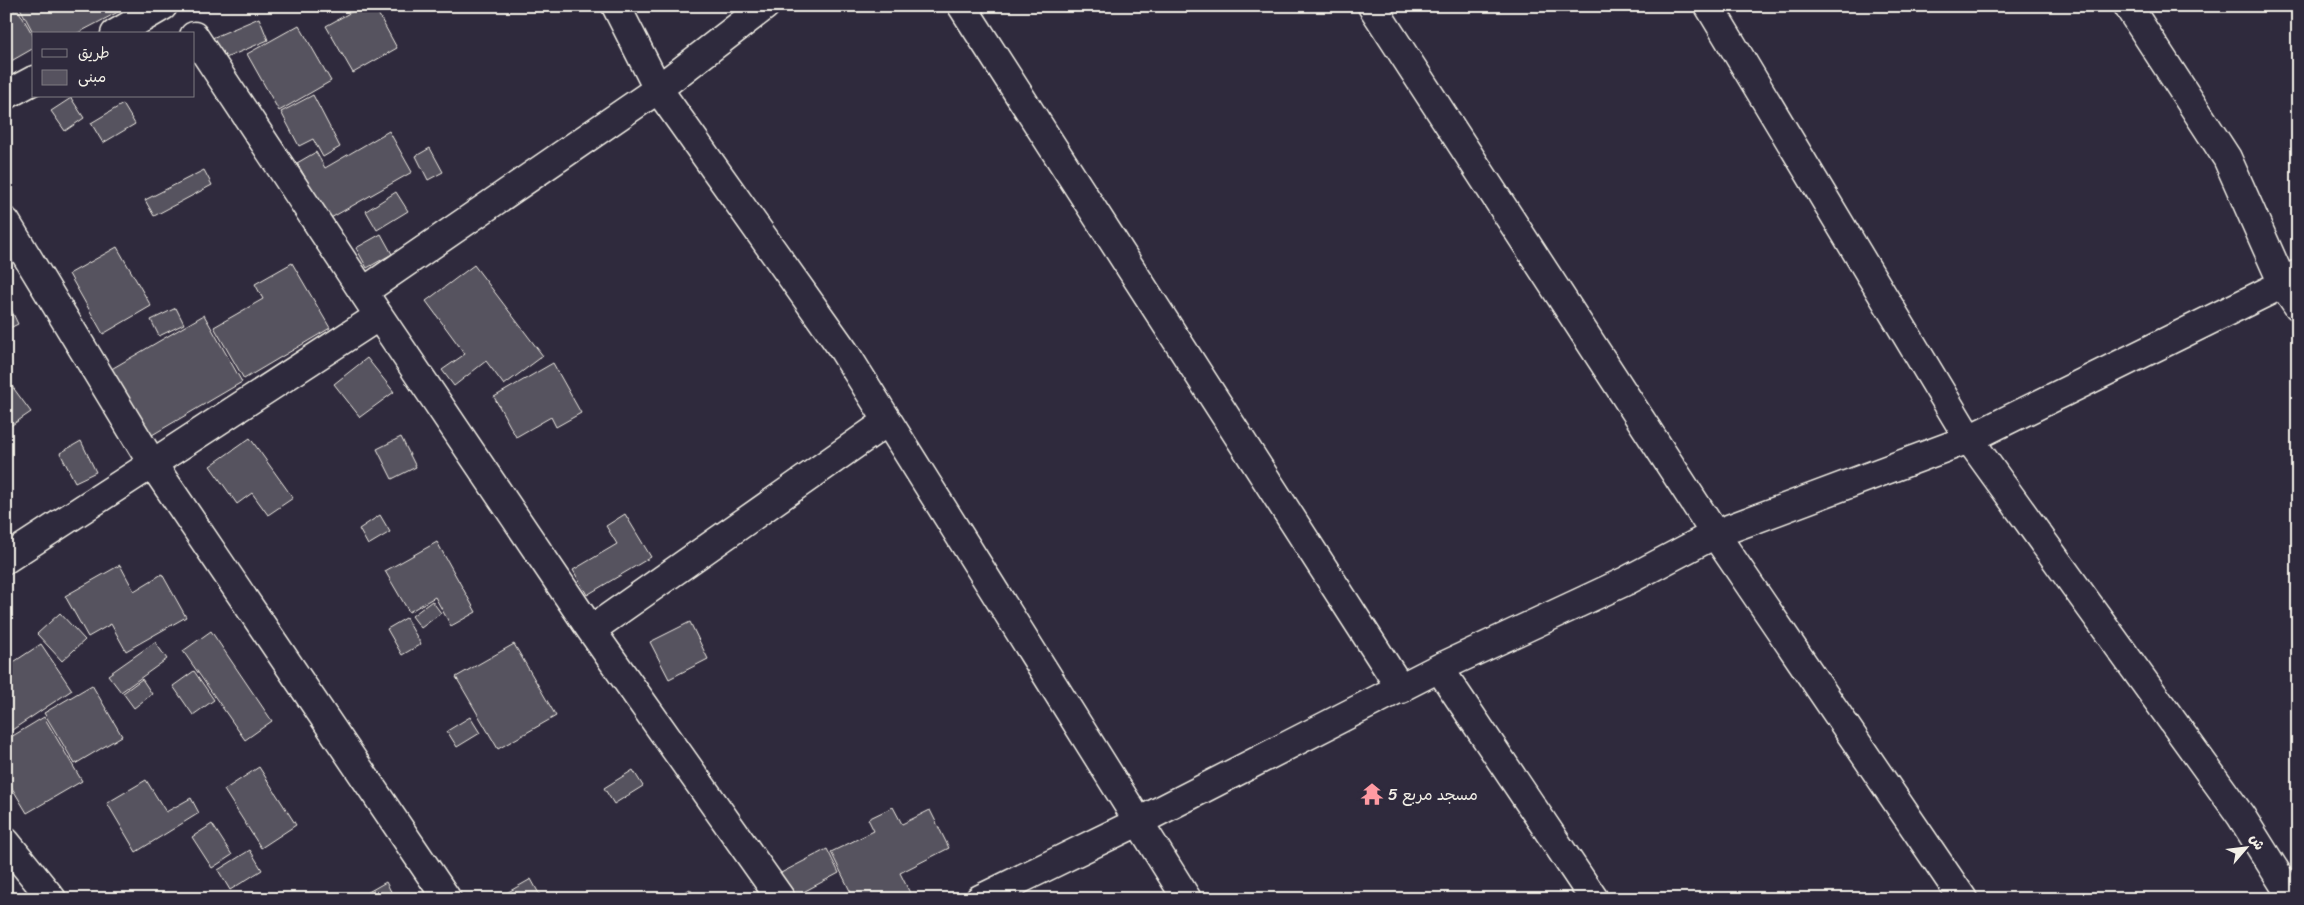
<svg xmlns="http://www.w3.org/2000/svg" width="2304" height="905" viewBox="0 0 2304 905" font-family="Sriracha,'Playpen Sans Arabic',sans-serif">
<style>
.building{fill:#56525f;stroke:#f4f1e8}
.lines{fill:none;stroke-linecap:round;stroke-linejoin:round}
.minor-casing{stroke:#f4f1e8;stroke-width:31}
.minor{stroke:#2f2a3d;stroke-width:28}
.labels{text-anchor:middle;dominant-baseline:central;stroke-width:4.5;stroke-linejoin:round;paint-order:stroke}
.poi-label{font-size:16px;fill:#f4f1e8;stroke:#2f2a3d;text-anchor:start}
</style>
<rect width="100%" height="100%" fill="#2f2a3d"/>
<filter id="ink" filterUnits="userSpaceOnUse"><feTurbulence type="fractalNoise" baseFrequency=".02" numOctaves="2"/><feDisplacementMap in="SourceGraphic" scale="10" xChannelSelector="R" yChannelSelector="G"/><feConvolveMatrix kernelMatrix="1 2 1 2 8 2 1 2 1" color-interpolation-filters="sRGB"/></filter>
<g filter="url(#ink)">
<path class="building" d="M19,6h97l2,6 -42,22h-42z
M362,6h12l23,42 -44,25 -27,-47z
M17,8l17,29v11l-28,16v-50z
M259,18l9,22 -47,20 -9,-22z
M299,25l32,56 -52,30 -32,-57z
M313,95l27,52 -17,10 -10,-18 -14,7 -18,-34z
M71,98l13,20 -19,13 -14,-20z
M123,104l12,20 -32,19 -12,-20z
M389,131l23,41 -83,47 -32,-56 19,-11 9,16z
M430,148l13,24 -15,8 -12,-24z
M204,170l8,15 -58,31 -9,-16z
M396,192l12,19 -31,19 -11,-19z
M381,234l11,20 -25,14 -11,-20z
M117,247l34,59 -48,28 -34,-60z
M292,263l38,65 -86,51 -30,-52 49,-28 -8,-15z
M474,265l69,91 -39,29 -18,-24 -32,25 -12,-16 23,-16 -39,-53z
M8,303l10,21 -12,6v-26z
M176,308l8,16 -25,12 -8,-16z
M204,315l38,67 -95,56 -39,-67z
M367,358l27,34 -34,25 -26,-33z
M553,363l28,50 -25,14 -5,-10 -35,20 -22,-40z
M6,378l25,34 -25,17z
M401,437l15,30 -24,12 -15,-30z
M250,438l43,60 -25,17 -16,-22 -15,11 -27,-38z
M81,441l15,31 -21,10 -15,-29z
M625,514l26,43 -64,38 -14,-25 44,-26 -11,-18z
M380,515l10,17 -22,13 -9,-16z
M437,542l39,70 -25,14 -16,-29 -26,15 -24,-41z
M120,565l14,26 28,-17 24,43 -60,34 -15,-27 -23,13 -23,-41z
M432,601l9,12 -20,15 -9,-12z
M60,613l25,27 -23,21 -25,-27z
M406,618l15,26 -19,11 -15,-26z
M690,622l18,37 -39,20 -19,-37z
M211,631l61,90 -27,19 -62,-89z
M155,642l12,17 -46,33 -13,-17z
M41,644l31,46 -66,44v-67z
M514,644l42,72 -58,33 -42,-72z
M194,671l20,29 -21,15 -20,-29z
M142,679l10,15 -18,14 -11,-15z
M92,685l30,51 -47,28 -31,-51z
M44,717l38,64 -55,32 -21,-35v-38z
M470,717l10,16 -23,14 -10,-16z
M259,767l37,58 -35,23 -37,-58z
M633,770l10,16 -29,18 -10,-16z
M146,780l20,32 25,-14 8,15 -63,39 -29,-49z
M893,807l9,17 28,-14 19,38 -49,25 11,22 -6,4h-51l-23,-47 43,-21 -6,-12z
M212,824l20,31 -20,13 -20,-31z
M827,849l12,24 -47,25 -13,-24z
M250,850l12,20 -32,20 -12,-20z
M531,879l11,20h-46z
M386,882l9,17h-39z
M690,889l6,10h-22z"/>
<g class="lines">
<defs>
<path id="minor" d="M616,6l42,83 186,262 343,548
M962,6l439,683
M1372,6l343,528 248,365
M1709,6l260,433 272,377 52,83
M2128,6l99,152 56,126 15,22
M115,34l48,-28
M194,36l185,280 212,314 190,269
M6,95l28,-15
M6,222l146,241 295,436
M363,292l295,-203 107,-83
M6,559l373,-243
M591,630l297,-209
M1439,668l155,231
M6,842l46,57
M980,899l160,-78 299,-153 187,-87 89,-47 254,-95 314,-155 15,-10"/>
</defs>
<use href="#minor" class="minor-casing"/>
<use href="#minor" class="minor"/>
</g>
</g>
<defs>
<symbol id="temple-bare" viewBox="-9 -9 18 18"><path d="M0-6L5-2H3V0L6.5 2.5H4V6H1.5V3h-3V6H-4V2.5H-6.5L-3 0V-2H-5Z" fill="#ff9aa2" stroke="#2f2a3d" stroke-width="2.5" paint-order="stroke"/></symbol>
</defs>
<g fill-rule="evenodd">
<use href="#temple-bare" x="1356" y="778" width="32" height="32"/>
</g>
<g class="labels">
<g class="poi-label">
<text x="1388" y="794">مسجد مربع 5</text>
</g>
</g>
<rect width="2304" height="905" fill="none" stroke="#2f2a3d" stroke-width="25"/>
<rect x="12" y="12" width="2279" height="880" fill="none" stroke="#f4f1e8" stroke-width="2" filter="url(#ink)"/>
<rect x="32" y="32" width="162" height="65" fill="#2f2a3d" stroke="#7e7a81"/>
<rect x="42" y="49" width="25" height="8" fill="#2f2a3d" stroke="#7e7a81"/>
<text x="78" y="58" font-size="15" fill="#f4f1e8">طريق</text>
<rect x="42" y="70" width="25" height="15" fill="#56525f" stroke="#7e7a81"/>
<text x="78" y="82" font-size="15" fill="#f4f1e8">مبنى</text>
<g transform="translate(2246 848) rotate(62)" stroke="#2f2a3d" stroke-width="4" paint-order="stroke">
<path d="M0-4L9 19L0 12L-9 19Z" fill="#f4f1e8"/>
<text y="-8" font-size="14" font-weight="bold" text-anchor="middle" fill="#f4f1e8">ش</text>
</g>
</svg>
